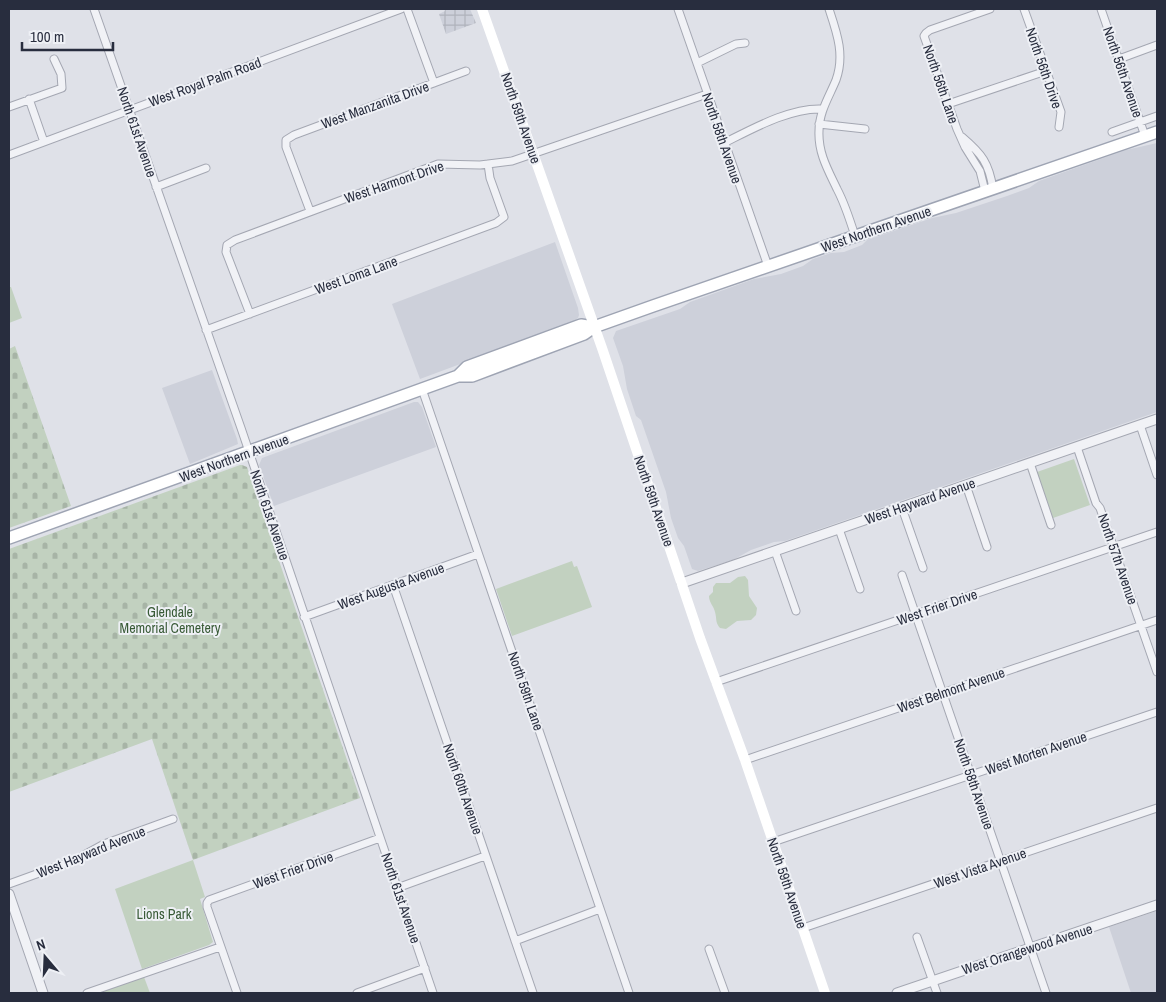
<svg xmlns="http://www.w3.org/2000/svg" width="1166" height="1002" viewBox="0 0 1166 1002" font-family="'Archivo Narrow',sans-serif">
<style>
.built{fill:#cdd0da}
.industrial{fill:url(#industrial-grid)}
.green{fill:#c2d1c0}
.cemetery{fill:url(#cemetery-stones)}
.lines{fill:none;stroke-linecap:round;stroke-linejoin:round}
.minor-casing{stroke:#a4a7b2;stroke-width:9}
.tertiary-casing{stroke:#a4a7b2;stroke-width:11}
.primary-casing{stroke:#9ea4b3;stroke-width:14}
.minor{stroke:#f1f2f6;stroke-width:7}
.tertiary{stroke:#f1f2f6;stroke-width:9}
.secondary{stroke:#fff;stroke-width:10}
.primary{stroke:#fff;stroke-width:11}
.labels{text-anchor:middle;dominant-baseline:central;stroke-width:4;stroke-linejoin:round;paint-order:stroke}
.street-label{font-size:14px;fill:#282d3e;stroke:#eef0f5}
.park-label{font-size:14px;fill:#385a36;stroke:#eef0f5}
</style>
<defs>
<pattern id="industrial-grid" width="8" height="8" patternUnits="userSpaceOnUse" patternTransform="scale(1.25)"><rect width="8" height="8" fill="#cdd0da"/><path d="M0 4h8M4 0v8" fill="none" stroke="#b0b3bc"/></pattern>
<pattern id="cemetery-stones" width="16" height="16" patternUnits="userSpaceOnUse" patternTransform="scale(1.25)"><rect width="16" height="16" fill="#c2d1c0"/><path d="M2 7V4a2 2 0 0 1 4 0v3zM10 15v-3a2 2 0 0 1 4 0v3z" fill="#a7b4a6"/></pattern>
</defs>
<rect width="100%" height="100%" fill="#dfe1e8"/>
<path class="built" d="M1157,143v269l-372,129 -11,1 -23,8 -18,10 -35,11 -6,-2 -8,-23 -6,-8 -7,-20 -5,-26 -25,-72 -5,-4 -9,-27 -4,-23 -10,-28 3,-7 64,-22 10,-7 64,-23 27,-5 22,-8 10,-7 18,-6 13,-1 18,-7 5,-5 65,-22 24,-5 51,-17 22,-8 10,-7 87,-31z
M555,242l23,66 1,7 -1,3 -5,4 -153,57 -28,-75z
M212,370l25,69 1,5 -48,20 -28,-76z
M414,402h4l4,5 14,40 -162,59 -15,-41 3,-7z
M1157,911v82h-26l-22,-66z"/>
<path class="industrial" d="M444,9h26l6,14 -30,11 -7,-20 6,-3z"/>
<path class="green" d="M9,287h2l11,31 -13,5z
M1074,459l16,46 -37,13 -16,-46z
M572,561l2,6 3,-1 15,41 -80,29 -16,-47z
M745,576l3,4 1,16 8,12 -1,7 -5,5 -14,1 -11,8 -6,-1c-5,-6 -3,-9 -5,-16 -1,-6 -6,-9 -6,-16l4,-4v-5l3,-4h14l8,-6z
M193,860l12,37 -5,2 13,43 -4,3 -67,24 -27,-80z
M144,977l6,16h-51z"/>
<path class="cemetery" d="M15,346l56,160 -62,22v-179z
M240,465h2l5,2 113,331 -167,62 -41,-121 -143,53v-243z"/>
<g class="lines">
<defs>
<path id="minor" d="M94,9l147,419 192,565
M407,9l27,74
M678,9l90,257
M829,9c8,24 16,46 7,71 -7,17 -17,32 -17,51 -1,22 9,39 18,58 8,15 13,31 18,47
M1024,9l37,103 -2,15
M1101,9l44,127
M1119,59l38,-14
M697,63l39,-19 9,-1
M29,99l15,43
M948,104l98,-33
M9,107l53,-19 -1,-14 -7,-15
M819,124l46,5
M1112,132l45,-16
M962,137c20,17 27,26 31,52
M724,143c28,-14 67,-36 99,-34
M9,155l392,-146
M156,187l50,-19
M985,191l-5,-20 -15,-24 -8,-18 -33,-93 2,-3 4,-3 60,-21
M310,211l-24,-64v-7l8,-5 172,-64
M250,314l-24,-62 1,-7 8,-5 203,-76 42,1 32,-4 195,-67
M206,330l290,-107 8,-6 -14,-39 -2,-14
M422,389l207,604
M1140,425l17,50
M1077,447l19,56 4,5 57,164
M1030,463l21,62
M966,485l21,62
M902,508l21,60
M839,529l21,60
M775,551l21,60
M902,575l144,418
M393,585l140,408
M304,617l174,-63
M716,682l441,-150
M745,760l412,-140
M773,842l384,-130
M9,884l66,-24 29,-16 69,-25
M397,888l88,-32
M803,928l354,-120
M917,937l20,56
M515,941l85,-32
M709,949l16,44
M87,993l133,-46
M237,993l-30,-86v-4l2,-3 171,-62
M357,993l68,-25"/>
<path id="tertiary" d="M682,583l475,-164
M9,894l34,99
M897,993l260,-88"/>
<path id="primary" d="M458,376l9,-9 114,-42 13,2
M9,538l449,-162h14l112,-42 10,-7 59,-21 504,-174"/>
</defs>
<use href="#minor" class="minor-casing"/>
<use href="#tertiary" class="tertiary-casing"/>
<use href="#primary" class="primary-casing"/>
<use href="#minor" class="minor"/>
<use href="#tertiary" class="tertiary"/>
<path class="secondary" d="M482,9l120,339 98,290 45,122 80,233"/>
<use href="#primary" class="primary"/>
</g>
<g class="labels">
<g class="street-label">
<text transform="translate(1044 68) rotate(71)">North 56th Drive</text>
<text transform="translate(1123 72) rotate(71)">North 56th Avenue</text>
<text transform="translate(205 82) rotate(-20)">West Royal Palm Road</text>
<text transform="translate(941 84) rotate(71)">North 56th Lane</text>
<text transform="translate(375 105) rotate(-20)">West Manzanita Drive</text>
<text transform="translate(521 118) rotate(71)">North 59th Avenue</text>
<text transform="translate(137 132) rotate(71)">North 61st Avenue</text>
<text transform="translate(722 138) rotate(71)">North 58th Avenue</text>
<text transform="translate(394 182) rotate(-19)">West Harmont Drive</text>
<text transform="translate(876 229) rotate(-19)">West Northern Avenue</text>
<text transform="translate(356 275) rotate(-20)">West Loma Lane</text>
<text transform="translate(234 458) rotate(-20)">West Northern Avenue</text>
<text transform="translate(654 501) rotate(71)">North 59th Avenue</text>
<text transform="translate(920 501) rotate(-19)">West Hayward Avenue</text>
<text transform="translate(270 515) rotate(71)">North 61st Avenue</text>
<text transform="translate(1118 559) rotate(71)">North 57th Avenue</text>
<text transform="translate(391 586) rotate(-20)">West Augusta Avenue</text>
<text transform="translate(937 607) rotate(-19)">West Frier Drive</text>
<text transform="translate(951 690) rotate(-19)">West Belmont Avenue</text>
<text transform="translate(526 691) rotate(71)">North 59th Lane</text>
<text transform="translate(1036 753) rotate(-19)">West Morten Avenue</text>
<text transform="translate(974 784) rotate(71)">North 58th Avenue</text>
<text transform="translate(463 789) rotate(71)">North 60th Avenue</text>
<text transform="translate(91 852) rotate(-22)">West Hayward Avenue</text>
<text transform="translate(980 868) rotate(-19)">West Vista Avenue</text>
<text transform="translate(293 870) rotate(-20)">West Frier Drive</text>
<text transform="translate(787 883) rotate(71)">North 59th Avenue</text>
<text transform="translate(401 898) rotate(71)">North 61st Avenue</text>
<text transform="translate(1027 949) rotate(-18)">West Orangewood Avenue</text>
</g>
<g class="park-label">
<text x="170" y="612">Glendale<tspan x="170" dy="16">Memorial Cemetery</tspan></text>
<text x="164" y="914">Lions Park</text>
</g>
</g>
<rect width="1166" height="1002" fill="none" stroke="#282d3e" stroke-width="20"/>
<g transform="translate(45 957) rotate(341)" stroke="#eef0f5" stroke-width="4" paint-order="stroke">
<path d="M0-4L9 19L0 12L-9 19Z" fill="#282d3e"/>
<text y="-8" font-size="14" font-weight="bold" text-anchor="middle" fill="#282d3e">N</text>
</g>
<path d="M22 42v8h91v-8" fill="none" stroke="#282d3e" stroke-width="2.5"/>
<text x="30" y="42" font-size="15" fill="#282d3e" stroke="#eef0f5" stroke-width="4" paint-order="stroke">100 m</text>
</svg>
